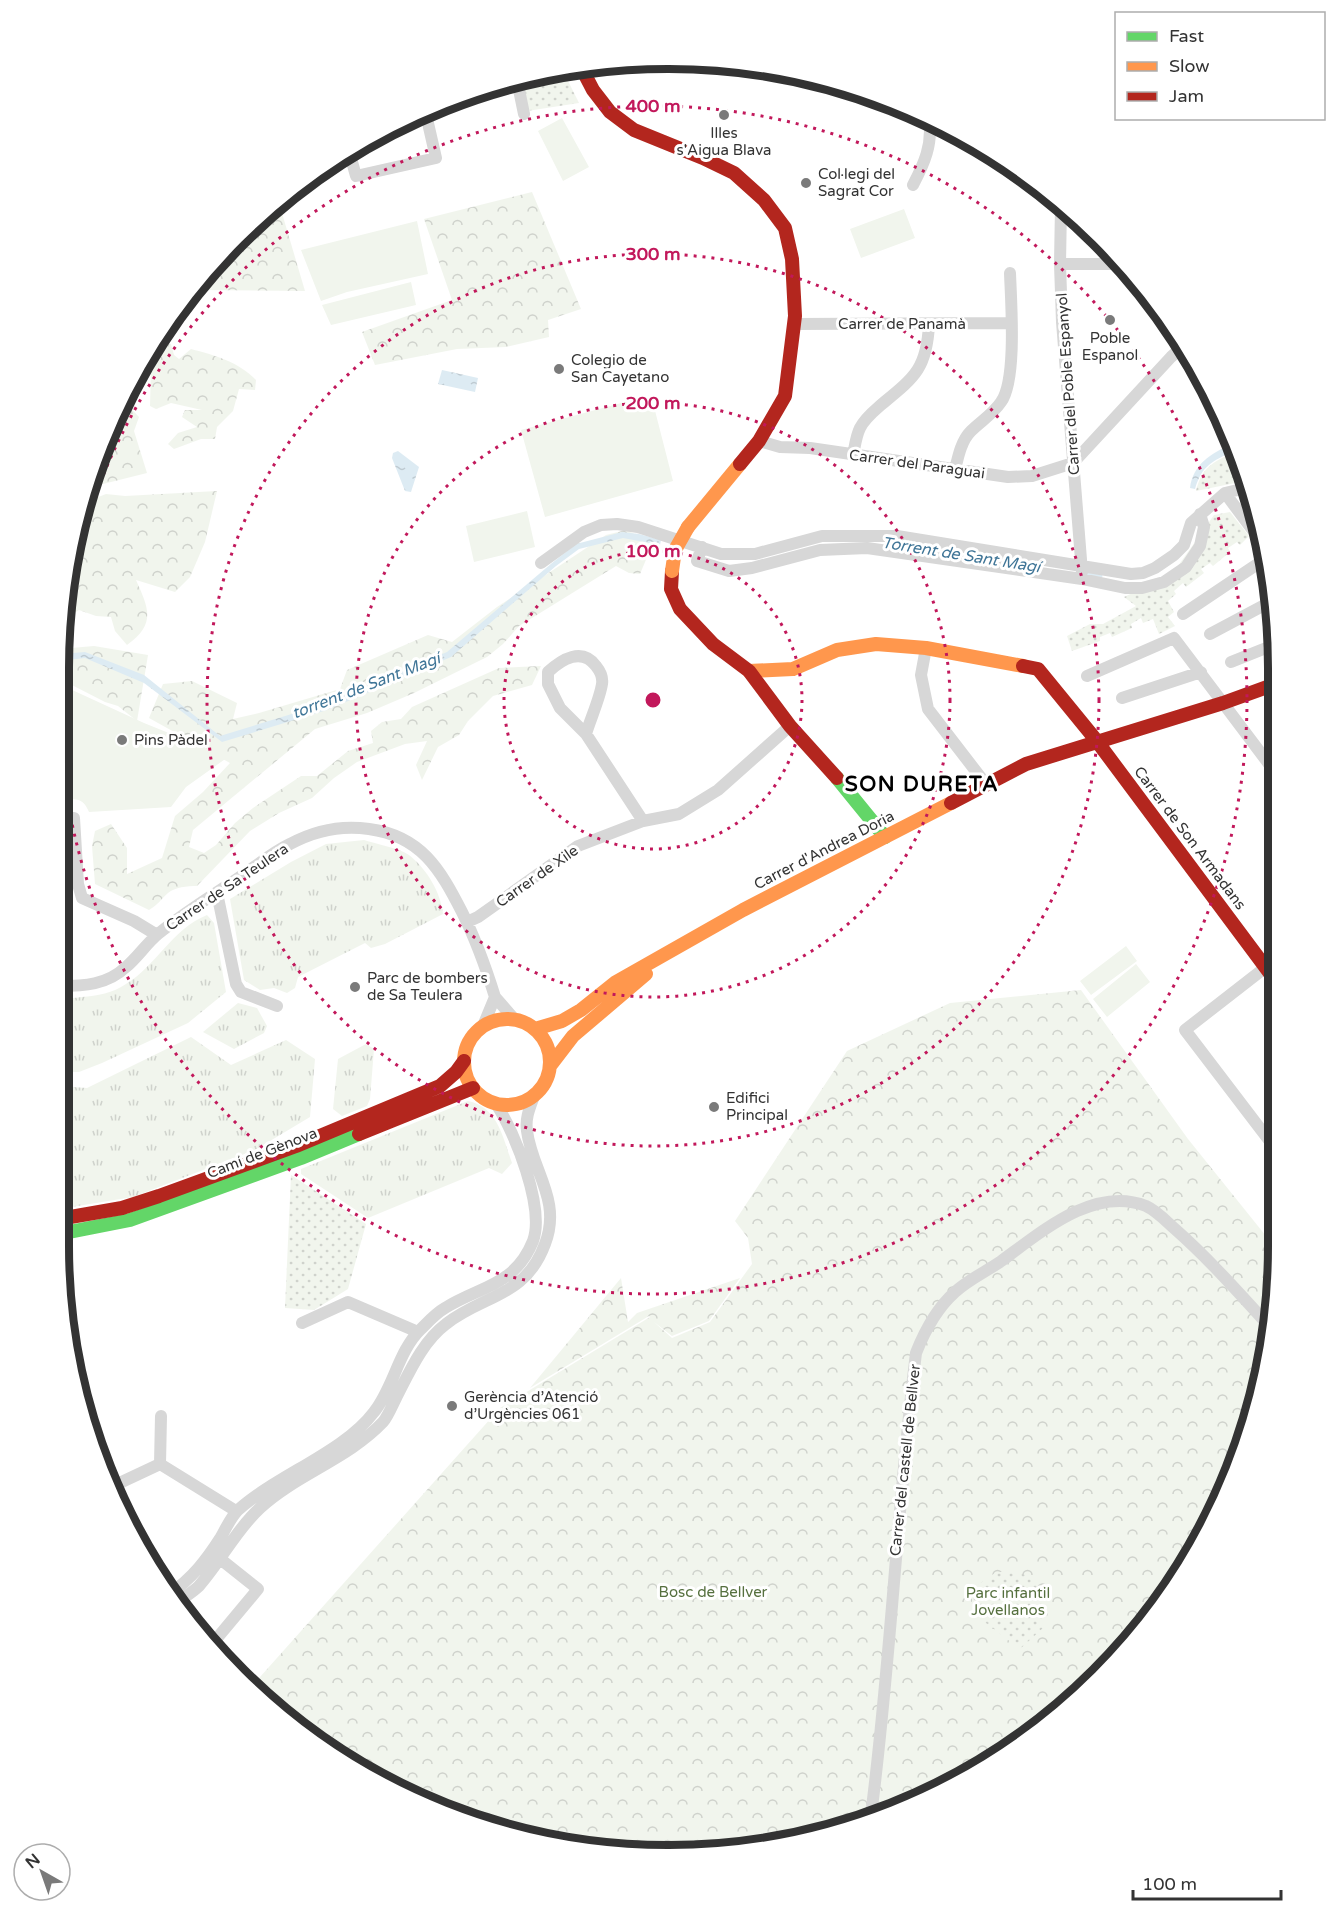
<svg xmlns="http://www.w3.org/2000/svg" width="1337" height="1914" viewBox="0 0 1337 1914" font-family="'Varela Round',sans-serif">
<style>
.grass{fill:url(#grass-tufts)}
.forest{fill:url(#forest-crowns)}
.park{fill:url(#park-dots)}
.pitch{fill:#f1f5ed}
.water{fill:url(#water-ripples)}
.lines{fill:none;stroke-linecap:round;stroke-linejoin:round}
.stream{stroke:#ddebf3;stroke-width:3}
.street{stroke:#d7d7d7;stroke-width:12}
.fast{stroke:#63d668;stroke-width:14}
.slow{stroke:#ff974d;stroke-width:14}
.jam{stroke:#b3261e;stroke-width:14}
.slow-bridge{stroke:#ff974d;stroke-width:14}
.ring{fill:none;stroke:#c2185b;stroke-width:3;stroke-dasharray:3 6}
.poi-dot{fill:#7a7a7a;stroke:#fff;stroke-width:2}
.labels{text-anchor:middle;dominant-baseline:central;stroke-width:6;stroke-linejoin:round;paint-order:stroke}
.poi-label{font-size:15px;fill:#333;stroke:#fff;text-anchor:start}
.street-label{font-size:15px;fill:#333;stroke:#fff}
.park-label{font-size:15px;fill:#56703f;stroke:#fff}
.water-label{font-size:16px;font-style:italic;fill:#3f7597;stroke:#fff}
.district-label{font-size:21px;font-weight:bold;letter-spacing:1.5px;fill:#000;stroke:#fff}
.rim{fill:none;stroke:#333;stroke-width:8}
.centre{fill:#c2185b;stroke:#fff;stroke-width:3}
.ring-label{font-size:18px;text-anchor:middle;font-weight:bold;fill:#c2185b;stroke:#fff;stroke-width:6;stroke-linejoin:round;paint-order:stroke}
</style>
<defs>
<pattern id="grass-tufts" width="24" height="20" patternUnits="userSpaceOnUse" patternTransform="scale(1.5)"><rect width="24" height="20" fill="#f1f5ed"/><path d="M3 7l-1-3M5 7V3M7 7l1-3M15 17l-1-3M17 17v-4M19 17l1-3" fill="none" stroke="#cfd2cc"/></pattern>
<pattern id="forest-crowns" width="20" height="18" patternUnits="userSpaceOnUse" patternTransform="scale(1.5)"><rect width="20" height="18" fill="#f1f5ed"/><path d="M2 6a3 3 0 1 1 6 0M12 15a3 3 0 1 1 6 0" fill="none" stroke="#cfd2cc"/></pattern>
<pattern id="park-dots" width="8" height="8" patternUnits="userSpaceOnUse" patternTransform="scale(1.5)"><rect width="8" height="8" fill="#f1f5ed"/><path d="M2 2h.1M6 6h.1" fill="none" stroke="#cfd2cc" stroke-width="1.8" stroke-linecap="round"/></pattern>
<pattern id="water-ripples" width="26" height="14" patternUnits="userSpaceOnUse" patternTransform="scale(1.5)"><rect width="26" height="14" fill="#ddebf3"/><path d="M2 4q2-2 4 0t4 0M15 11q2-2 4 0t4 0" fill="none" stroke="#becad1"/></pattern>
</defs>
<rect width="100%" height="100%" fill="#fff"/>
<path class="grass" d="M364,840c12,4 35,8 45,15 18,14 32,38 34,59l-58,30 -14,4 -6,-5 -67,34 -3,11 -8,5 -13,-5 -14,2 -16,-10 -14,-81 61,-37 35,-18z
M207,915l7,8 12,69 -38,31 -86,40 -23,9h-20v-74c7,1 15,0 23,-1 15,-1 31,-4 44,-13 29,-17 46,-55 81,-69z
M238,1003l19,5 10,18 -3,7 -30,16 -31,-17z
M191,1037l40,28 55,-25 29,19 -5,58 -55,33 -122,47 -74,12v-123l28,2z
M366,1044l8,5 -4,50 -3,7 -25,10 -9,-7 5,-50z
M468,1101c30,6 35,37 44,62l-10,11 -13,-6 -121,50 -67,-44v-5z"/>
<path class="forest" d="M532,192l49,117 -33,11 1,17 -43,10 -49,2 -82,16 -13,-33 90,-32 -28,-81z
M279,203l26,88 -109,-1 41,-53z
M157,342l14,2 3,11 5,4 12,-10c23,6 48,13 65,31l-1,10 -16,-1 -6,22 -16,16 -2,12h-14l-27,10 -6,-5 10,-11 19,-6 -15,-10 3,-7h17l-31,-7 -15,6 -6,-3 1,-39 -7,-8z
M123,400l16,17 -5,14 13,42 -60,15 4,-16z
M217,491l-12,51 -15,35 -15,15 -39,-12c13,29 20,44 -9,65l-12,-14 -4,-14 -15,-1 -17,-6 -16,10 7,-70 13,-47 23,-9 19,2z
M626,530l27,13 -13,31 -11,-1 -13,-7 -97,60 -16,18 -16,13 -73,36 -47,20 -52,16 -122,101 -4,17 15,6 12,-8 19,-22 18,-15 48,-32h16l31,-25 25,-8 -2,-12 11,-9 19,-3 11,-12 87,-39 42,-2 -9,19 -39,11 -25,25 -9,14 -21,12 -16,33 -6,-15 11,-24 -22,3 -48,18 -23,16 -22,20 -33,15 -29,18 -53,55c-10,0 -22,1 -29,7 -8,7 -9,11 -19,17l-54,-26 -3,-38 3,-15 16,-7 16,24v26l35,-16 13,-42 28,-24 27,-29 -81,-45 14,-34 29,-3 45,22 -4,16 26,-6 81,-24 7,-19 81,-35 24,7 45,-35 109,-72z
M94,646l54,9 -11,66 -19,-15 -13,-4 -39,-20 -7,3 1,-36z
M1081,990l107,149 90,112 -11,114 -35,114 -56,106 -76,92 -60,53 -101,62 -152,52 -118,11 -80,-5 -154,-41 -105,-56 -63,-49 -16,-17 249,-279 150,-91 -1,-1 -119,72 91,-110 7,44 9,-9 103,-35 -31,43 -37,15 -18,-14 18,16 38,-16 42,-58 -4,-26 -13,-17 112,-170 103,-48z"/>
<path class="park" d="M562,69l17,34 -52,8 -7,-32 30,-9z
M1234,452l6,30 -44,9c6,-24 16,-28 38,-39z
M1230,512l19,24 -9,9 -3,-3 -9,6 2,4 -17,14 -3,-3 -9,6 3,4 -18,14 -3,-4 -9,8 2,3 -8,7 6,11 -6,5 7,9 -16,8 -6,-15 -10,4 -2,-5 -10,6 1,4 -20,9 -2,-4 -10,4v4l-28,10 -5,-15 23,-12h13l33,-18 -12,-9 13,-6 29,-8 48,-68z
M291,1175l75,49 -18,65 -34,21 -29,-2z
M1011,1570l28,10 -3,9 14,5 -10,11 4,22 -24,22 -34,-26 -15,-18 5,-19 19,-13z"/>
<path class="pitch" d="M562,118l27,49 -26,14 -25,-50z
M904,209l11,29 -54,20 -11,-29z
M417,221l11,53 -81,18 -26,9 -20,-51z
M411,282l5,23 -85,20 -9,-20z
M651,395l22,86 -128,36 -24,-87z
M527,511l8,36 -61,15 -8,-36z
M70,689l74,34 84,34 -42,30 -15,20 -82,5c-5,-12 -12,-15 -24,-11l-6,-12v-95z
M1126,946l11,15 -46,34 -11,-14z
M1136,964l14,18 -43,35 -14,-18z"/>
<path class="water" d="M442,370l36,8 -3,14 -37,-8z
M1231,444l2,7c-21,11 -31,14 -38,38l-5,-1c3,-24 21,-34 41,-44z
M398,451l21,16 -8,25 -6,-1 -13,-33 1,-5z
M622,532l17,2 22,6 -1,5 -37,-7 -44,11 -23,17 -105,91 -124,53 -105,32 -78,-59 -59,-25 -26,3 1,-7 25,-2 59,23 76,61 101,-31 126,-53 105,-89 24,-19z"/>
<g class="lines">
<path class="stream" d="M933,550l17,3
M1084,573l17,3"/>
<path class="street" d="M517,80l7,34
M349,151l7,25 80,-18 -11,-48
M913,185c11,-21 20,-41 16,-65
M1061,206l-1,58 2,58 20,250
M1060,264h63
M794,324l217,-1
M759,441l21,6 30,1 198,29 24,-1 41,-13 98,-106 12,-11
M853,455c2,-9 3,-19 7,-27 5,-10 14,-17 22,-24 33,-27 45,-36 47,-80
M955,470c3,-13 6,-29 16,-39 10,-10 22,-17 30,-29 16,-22 10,-100 9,-129
M1225,493l41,55
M702,547l-5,14 32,10 23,-3 68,-18 47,-2 215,31 43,9h17l22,-6 22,-15 14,-21 4,-19 -4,-13
M541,563l43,-31 17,-7 16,-1 21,3 83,27h34l67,-18h75l234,38 12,-1 12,-5 19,-13 10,-10 7,-22 34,-30 21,-5
M1183,614l85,-57
M1210,634l62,-33
M926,648l-5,27 7,34 57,74
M1231,662l45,-18
M1087,676l87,-38 104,138
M1122,698l79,-26
M586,734c4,-14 14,-36 16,-50 1,-6 -2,-13 -6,-18 -14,-19 -34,-7 -48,6v12l12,24 26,26 57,87
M74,818l4,66 4,14 52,23 23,14
M217,893l19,91 5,8 36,14
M467,922l11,-5 100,-71 65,-25 36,-7 39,-24 72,-64
M1266,967l-81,63 93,122
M59,986c25,0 48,-1 67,-19 12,-10 20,-23 32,-33 24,-20 52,-37 79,-55 17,-11 34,-26 53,-35 24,-13 52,-19 79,-15 52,7 71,40 93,83 14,28 24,56 33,85
M483,1026l12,-29 20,23
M302,1323l46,-21 70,30
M160,1464l76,47
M111,1487l49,-23 1,-48
M169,1594c23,-15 38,-35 52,-57 5,-9 10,-20 17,-27 39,-35 106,-58 136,-98 20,-25 24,-61 47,-83 7,-7 15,-16 24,-21 35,-22 70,-22 88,-67 12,-33 -18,-109 -37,-137
M177,1603c7,-6 16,-11 22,-17 22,-25 37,-56 61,-78 37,-34 88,-49 123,-86 5,-6 9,-16 13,-24 13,-25 26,-56 50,-74 38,-30 79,-26 99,-80 17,-44 -13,-73 -18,-113 -2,-13 3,-24 7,-35
M213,1643l45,-54 -39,-31 1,-7
M871,1815c20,-153 26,-309 45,-462 9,-23 20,-44 39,-61 13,-12 30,-20 45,-30 40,-29 94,-77 146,-56 11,5 21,16 29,23 34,30 64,64 95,98"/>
<path class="fast" d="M837,778l48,59
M59,1234l71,-14 171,-62 58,-24"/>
<path class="slow" d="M688,527l52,-63
M749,671l44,-2 44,-19 39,-6 50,4 97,18
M464 1062a43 43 0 1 1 86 0a43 43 0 1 1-86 0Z
M535,1029l27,-8 19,-11 35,-28 127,-72 208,-107
M550,1066l23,-30 73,-62"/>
<path class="jam" d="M581,67l12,23 17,22 24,18 69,28 31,15 30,27 21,28 7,31 3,57 -10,80 -26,45 -19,23
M672,571l-1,18 9,20 33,35 36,27 41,55 47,52
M1023,666l15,3 58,71 182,244
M951,803l75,-39 197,-61 55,-20
M359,1134l114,-46
M59,1219l63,-11 37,-12 137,-50 144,-60 16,-14 8,-11"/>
<path class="slow-bridge" d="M672,571l3,-21 13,-23"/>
</g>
<g class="ring">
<circle cx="653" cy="700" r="149"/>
<circle cx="653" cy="700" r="297"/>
<circle cx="653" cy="700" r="446"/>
<circle cx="653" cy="700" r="594"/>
</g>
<g class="poi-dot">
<circle cx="724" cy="115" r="6"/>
<circle cx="806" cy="183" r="6"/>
<circle cx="1110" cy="320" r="6"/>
<circle cx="559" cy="369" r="6"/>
<circle cx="122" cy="740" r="6"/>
<circle cx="355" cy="987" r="6"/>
<circle cx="714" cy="1107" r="6"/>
<circle cx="452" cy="1406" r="6"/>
</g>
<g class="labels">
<g class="poi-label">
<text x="724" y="133" text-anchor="middle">Illes<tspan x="724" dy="17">s'Aigua Blava</tspan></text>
<text x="818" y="174">Col·legi del<tspan x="818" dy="17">Sagrat Cor</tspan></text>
<text x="1110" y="338" text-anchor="middle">Poble<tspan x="1110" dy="17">Espanol</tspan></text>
<text x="571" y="360">Colegio de<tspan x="571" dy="17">San Cayetano</tspan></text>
<text x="134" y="740">Pins Pàdel</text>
<text x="367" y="978">Parc de bombers<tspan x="367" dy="17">de Sa Teulera</tspan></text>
<text x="726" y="1098">Edifici<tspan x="726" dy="17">Principal</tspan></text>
<text x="464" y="1397">Gerència d’Atenció<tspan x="464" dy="17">d’Urgències 061</tspan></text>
</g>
<g class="street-label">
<text x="902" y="324">Carrer de Panamà</text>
<text transform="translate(1068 384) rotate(-94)">Carrer del Poble Espanyol</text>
<text transform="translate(917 464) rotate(8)">Carrer del Paraguai</text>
<text transform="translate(1190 838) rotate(53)">Carrer de Son Armadans</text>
<text transform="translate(824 850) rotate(-27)">Carrer d'Andrea Doria</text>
<text transform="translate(537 876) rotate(-35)">Carrer de Xile</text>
<text transform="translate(227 887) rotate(-34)">Carrer de Sa Teulera</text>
<text transform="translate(262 1153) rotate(-21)">Camí de Gènova</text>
<text transform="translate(905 1460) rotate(-84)">Carrer del castell de Bellver</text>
</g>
<g class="park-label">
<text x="713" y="1592">Bosc de Bellver</text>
<text x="1008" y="1593">Parc infantil<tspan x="1008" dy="17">Jovellanos</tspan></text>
</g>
<g class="water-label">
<text transform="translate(961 555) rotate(9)">Torrent de Sant Magí</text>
<text transform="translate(366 686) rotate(-21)">torrent de Sant Magí</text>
</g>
<g class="district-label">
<text x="922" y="784">SON DURETA</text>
</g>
</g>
<path d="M0 0H1337V1914H0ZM668 69H669A599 599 0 0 1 1268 668V1246A599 599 0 0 1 669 1845H668A599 599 0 0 1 69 1246V668A599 599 0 0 1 668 69Z" fill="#fff" fill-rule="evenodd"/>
<path class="rim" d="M668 69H669A599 599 0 0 1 1268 668V1246A599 599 0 0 1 669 1845H668A599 599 0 0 1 69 1246V668A599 599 0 0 1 668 69Z"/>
<circle cx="653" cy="700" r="9" class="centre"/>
<g class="ring-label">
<text x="653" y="112">400 m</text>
<text x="653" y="260">300 m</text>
<text x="653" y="409">200 m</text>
<text x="653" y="557">100 m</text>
</g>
<rect x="1115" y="12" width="210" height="108" fill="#ffffff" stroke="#adadad" stroke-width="1.5"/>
<rect x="1127" y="32" width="30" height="9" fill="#63d668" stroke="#adadad" stroke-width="1.5"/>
<text x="1169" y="42" font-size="18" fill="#333333">Fast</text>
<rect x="1127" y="62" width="30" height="9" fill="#ff974d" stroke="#adadad" stroke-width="1.5"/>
<text x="1169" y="72" font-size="18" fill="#333333">Slow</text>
<rect x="1127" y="92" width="30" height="9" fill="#b3261e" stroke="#adadad" stroke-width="1.5"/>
<text x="1169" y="102" font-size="18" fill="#333333">Jam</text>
<g transform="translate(42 1872) rotate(320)"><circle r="28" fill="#ffffff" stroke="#adadad" stroke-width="1.5"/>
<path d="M0-4.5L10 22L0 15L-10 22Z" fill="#7a7a7a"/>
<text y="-9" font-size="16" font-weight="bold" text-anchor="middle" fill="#333333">N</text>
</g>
<path d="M1133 1890v9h148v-9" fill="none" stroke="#333333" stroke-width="3"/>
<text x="1142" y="1890" font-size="18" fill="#333333" stroke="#ffffff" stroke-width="4.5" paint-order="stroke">100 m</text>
</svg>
